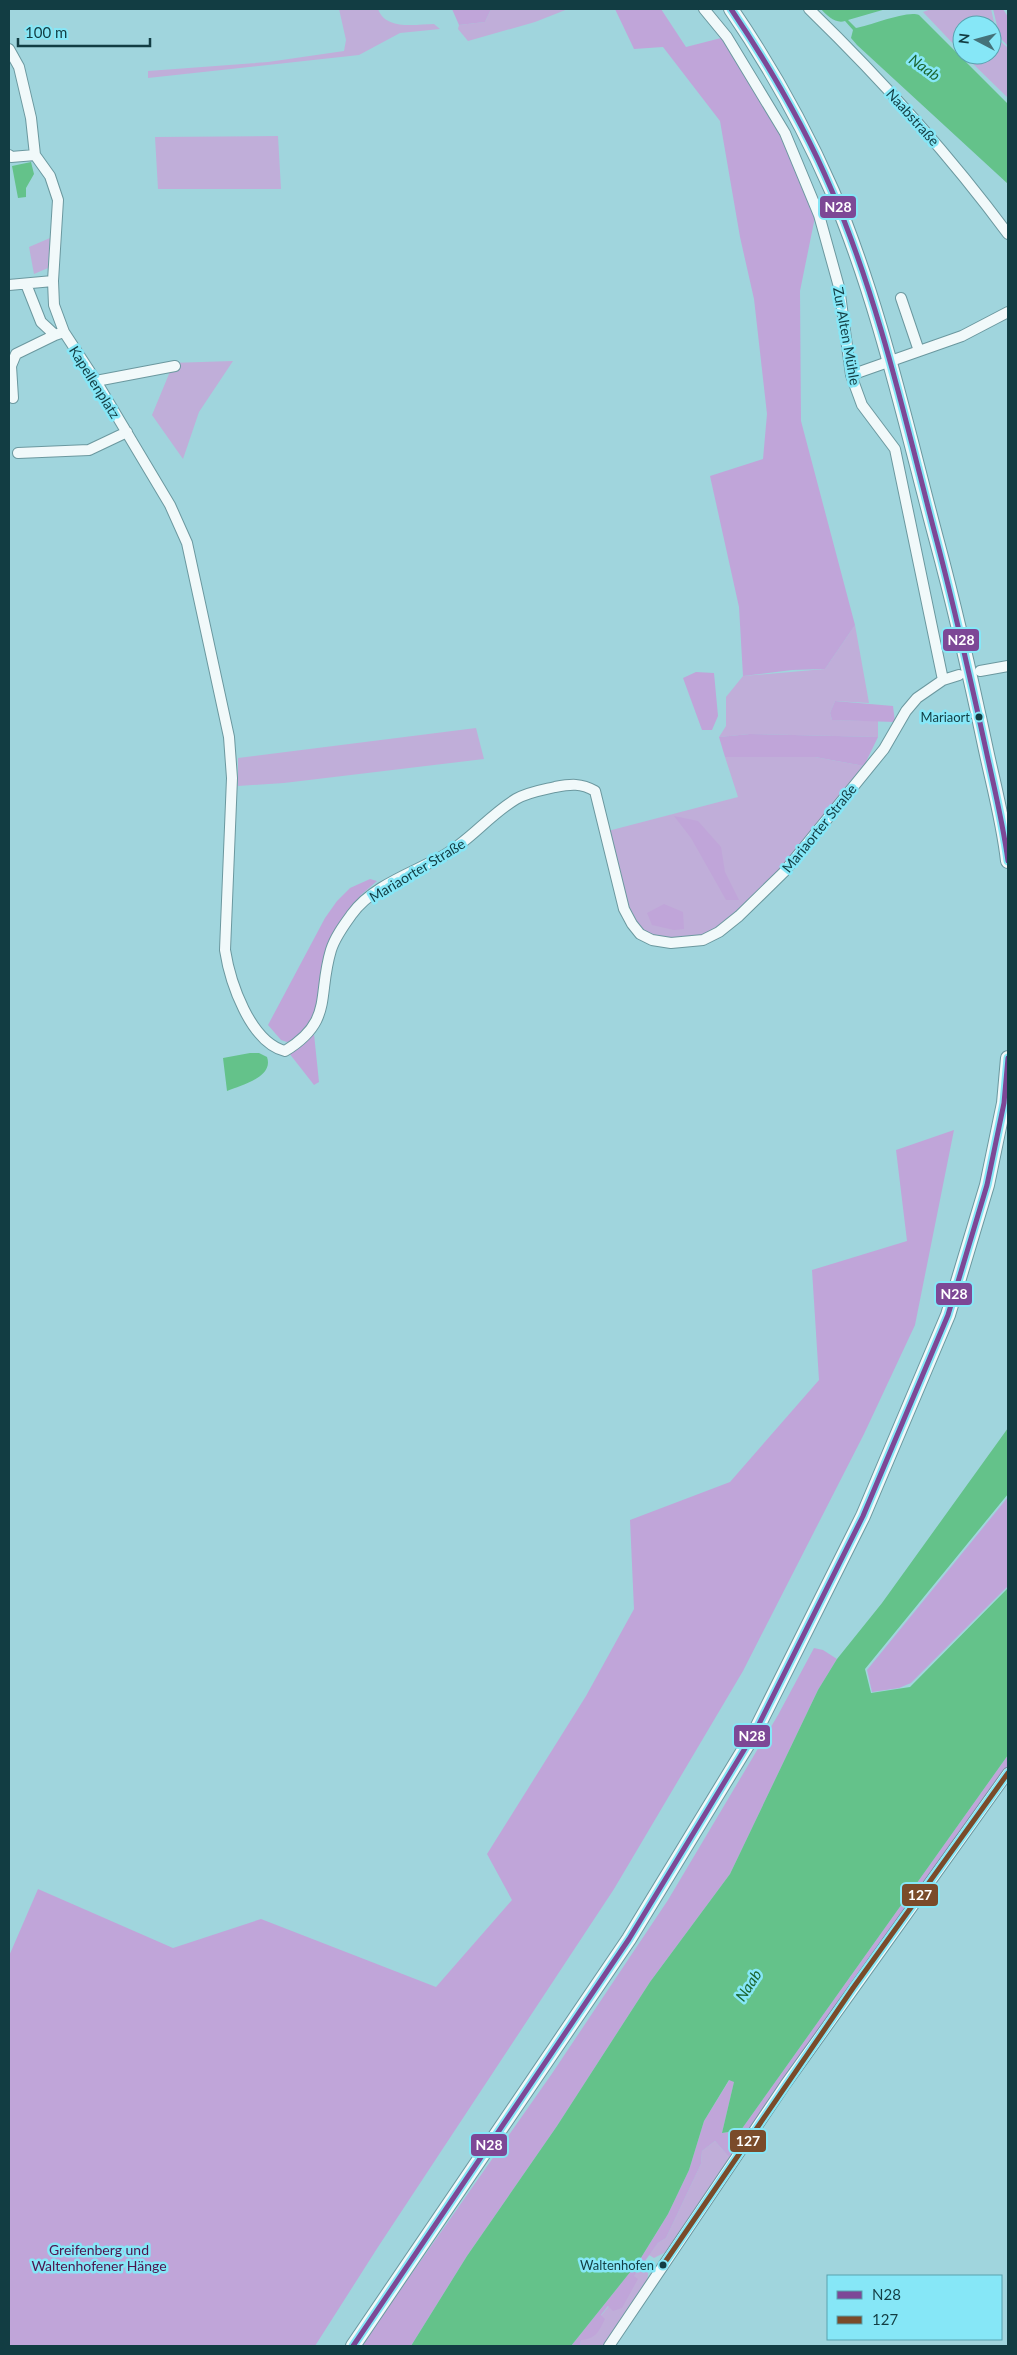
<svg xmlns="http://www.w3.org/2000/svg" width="1017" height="2355" viewBox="0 0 1017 2355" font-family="Lato,sans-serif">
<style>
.green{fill:#c0aed9}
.forest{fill:#c0a5d9}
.water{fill:#64c28a}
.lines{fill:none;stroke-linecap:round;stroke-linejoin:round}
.street-casing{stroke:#6b989f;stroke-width:12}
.secondary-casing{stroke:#6b989f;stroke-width:16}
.street{stroke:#f1f9fa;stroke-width:10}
.secondary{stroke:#f1f9fa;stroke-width:14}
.bus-1-casing{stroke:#86e7f7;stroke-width:9}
.bus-2-casing{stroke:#86e7f7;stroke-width:9}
.bus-1{stroke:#7d4896;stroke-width:5}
.bus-2{stroke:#7a4b2a;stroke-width:5}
.bus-dot{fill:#123d43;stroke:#86e7f7;stroke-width:2}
.labels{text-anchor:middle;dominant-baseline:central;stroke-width:5;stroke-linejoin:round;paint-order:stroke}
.bus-label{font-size:13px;fill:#123d43;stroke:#86e7f7;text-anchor:end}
.street-label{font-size:14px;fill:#123d43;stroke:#86e7f7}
.park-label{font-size:14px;fill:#4e154d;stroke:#86e7f7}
.water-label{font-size:15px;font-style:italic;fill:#1b6631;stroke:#86e7f7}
.line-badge{stroke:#86e7f7;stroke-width:2}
.badge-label{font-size:14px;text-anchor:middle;font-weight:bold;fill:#fff}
</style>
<rect width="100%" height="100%" fill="#a0d5dd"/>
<path class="green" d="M339,9h39c8,22 38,15 56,15l6,5 -40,4 -41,22 -211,23v-7l120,-9 76,-11 2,-11z
M491,9h77l-33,13 -67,19 -10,-12 1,-4 26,-3z
M931,9h60l7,30 10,9v50l-44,-43h28v-30h-30v28l-39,-41z
M278,136l3,53h-123l-3,-52z
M50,238l-2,30 -14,6 -5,-27z
M233,361l-34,51 -16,47 -31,-44 17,-41 1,-11z
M855,625l14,78 -34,-2 -5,12 2,7 46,1v16l-128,-3 -31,3 7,-11v-29l17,-21 82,-7z
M476,728l8,31 -200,24 -46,3v-28z
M755,756l60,1 49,9 -86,110 -32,32 -44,30 -30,3 -27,-8 -14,-14 -23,-88 130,-34 -13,-40z
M715,2141l15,17 -58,87 -8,8 -10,5 -5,-3 9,-12 8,-5 35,-74 1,-13z
M646,2261l3,5 -2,17 -42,63h-25l1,-6z"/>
<path class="forest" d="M452,9h39l-6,13 -26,3z
M615,9h46l25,38 35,-9 59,95 35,84 -15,74 1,130 54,204 -30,44 -33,1 -49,6 -4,-69 -29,-131 53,-17 4,-45 -13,-115 -14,-62 -20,-116 -57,-74 -29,2z
M993,9h10l5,8v29l-8,-8z
M696,672l18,1 4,43 -6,14h-10l-19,-52z
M835,701l58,5 2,16 -63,-2 -2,-7z
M750,734l128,3 -14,29 -49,-9h-90l-6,-20z
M674,816l24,5 23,26 4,25 14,28h-13l-35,-62z
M370,879l7,2 -16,14 -23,32 -20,89 -21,24 -10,2 -6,-2 -13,-15 57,-107 12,-17 13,-13z
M664,904l19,8 1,17 -10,1 -22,-5 -5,-12z
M314,1034l5,48 -5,3 -25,-32z
M954,1130l-39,195 -51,109 -121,237 -129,218 -236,358 -63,99h-306v-390l29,-67 135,59 88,-29 175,68 76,-87 -25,-46 99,-158 48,-87 -4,-89 100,-38 89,-102 -7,-110 95,-29 -11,-91z
M1008,1497v89l-97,97 -12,5 -27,4 -5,-22z
M814,1648l9,2 14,9 -19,31 -88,184 -80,108 -93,144 -90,130 -56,90h-50l190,-271 117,-175 110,-185z
M1008,1755v13l-155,211 -123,179 -15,-17 -13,10 -1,13 -35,74 -8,5 -24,33 4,3 -16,29 -9,3 -5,-5 -7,9 4,4c-6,12 -9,20 -24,21l-1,6h-9l68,-85 29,-47 21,-44 15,-49 26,-42 4,3 -12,51 19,-3z"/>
<path class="water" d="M821,9h65l-38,11 8,8c14,-2 51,-18 63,-13l89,89v80l-151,-139 -6,-7 2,-8 -8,-9c-9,3 -18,-5 -24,-12z
M31,162l3,12 -8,14v9l-8,1 -6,-32z
M250,1053h9l8,4c7,20 -25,28 -40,34l-4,-33z
M1008,1428v66l-143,175 6,24 39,-6 98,-99v167l-267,375 -19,3 12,-51 -5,-2 -25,41 -15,49 -21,44 -29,47 -68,85h-160l56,-90 90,-130 93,-144 80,-108 88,-184 19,-31 45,-56z"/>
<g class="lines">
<defs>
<path id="street" d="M704,9l23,28 58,96 34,82 20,72 12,88 11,30 33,44 48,231
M809,9c72,70 139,144 199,225
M9,49l10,18 12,51 4,37 15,21 8,24 -5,81 1,24 10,27 32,49 74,124 17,38 42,194 3,41 -7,172c5,32 25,92 60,101 49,-30 32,-55 46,-101 4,-13 13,-25 21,-36 20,-28 60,-41 89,-57 28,-15 47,-41 75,-58 12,-7 26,-9 39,-12 16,-3 26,-4 40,4l29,118 8,15 8,10 12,6 19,3 32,-3 16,-8 20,-16 45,-44 100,-123 22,-38 11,-13 26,-18 16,-5
M9,155l2,2 24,-2
M26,284l15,38 14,13 6,-2
M9,285l44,-4
M901,298l18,53
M851,375l111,-39 46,-24
M96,381l79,-15
M13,398l-2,-32 5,-12 39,-19
M18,453l71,-3 38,-18
M980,671l28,-5
M609,2346l176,-261 223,-312"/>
<path id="secondary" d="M731,9c39,57 73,118 101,182 47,111 73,231 104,347 19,70 35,141 50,212 8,37 18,74 22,111
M353,2346l276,-407 126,-207 108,-216 85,-201 39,-130 17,-82 4,-45"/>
</defs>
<use href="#street" class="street-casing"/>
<use href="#secondary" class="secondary-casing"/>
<use href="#street" class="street"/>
<use href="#secondary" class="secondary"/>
<defs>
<path id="bus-1" d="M731,9c39,58 74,118 101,182 47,110 73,228 103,343 19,71 35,143 51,216 8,37 17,73 22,111
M353,2346l276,-407 126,-207 108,-216 85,-201 39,-130 17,-82 4,-45"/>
<path id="bus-2" d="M663,2265l190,-277 155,-215"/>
</defs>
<use href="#bus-1" class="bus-1-casing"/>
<use href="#bus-2" class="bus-2-casing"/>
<use href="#bus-1" class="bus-1"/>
<use href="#bus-2" class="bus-2"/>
</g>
<g class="bus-dot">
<circle cx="979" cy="717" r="4.5"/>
<circle cx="663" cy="2265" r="4.5"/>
</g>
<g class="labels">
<g class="bus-label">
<text x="970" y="717">Mariaort</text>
<text x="654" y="2265">Waltenhofen</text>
</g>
<g class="street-label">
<text transform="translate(913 117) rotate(48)">Naabstraße</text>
<text transform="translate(847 336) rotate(80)">Zur Alten Mühle</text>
<text transform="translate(95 382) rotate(58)">Kapellenplatz</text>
<text transform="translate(819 828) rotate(-51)">Mariaorter Straße</text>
<text transform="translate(417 870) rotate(-31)">Mariaorter Straße</text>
</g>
<g class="park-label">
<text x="99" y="2249">Greifenberg und<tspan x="99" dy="16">Waltenhofener Hänge</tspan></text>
</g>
<g class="water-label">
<text transform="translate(925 67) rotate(36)">Naab</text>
<text transform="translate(748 1985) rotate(-57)">Naab</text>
</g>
</g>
<g class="line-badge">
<rect x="819" y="195" width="38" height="24" rx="5" fill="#7d4896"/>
<rect x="942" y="628" width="38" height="24" rx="5" fill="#7d4896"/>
<rect x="935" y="1282" width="38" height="24" rx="5" fill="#7d4896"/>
<rect x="733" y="1724" width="38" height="24" rx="5" fill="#7d4896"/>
<rect x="901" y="1883" width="38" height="24" rx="5" fill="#7a4b2a"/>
<rect x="729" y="2129" width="38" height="24" rx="5" fill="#7a4b2a"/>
<rect x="470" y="2133" width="38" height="24" rx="5" fill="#7d4896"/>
</g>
<g class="badge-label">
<text x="838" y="212">N28</text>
<text x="961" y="645">N28</text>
<text x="954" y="1299">N28</text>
<text x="752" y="1741">N28</text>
<text x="920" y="1900">127</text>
<text x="748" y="2146">127</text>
<text x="489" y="2150">N28</text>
</g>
<rect width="1017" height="2355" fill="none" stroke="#123d43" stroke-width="20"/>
<rect x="827" y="2275" width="175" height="65" fill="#86e7f7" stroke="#58a3af"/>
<rect x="837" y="2291" width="25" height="8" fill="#7d4896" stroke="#58a3af"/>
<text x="872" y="2300" font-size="15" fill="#123d43">N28</text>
<rect x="837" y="2316" width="25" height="8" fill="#7a4b2a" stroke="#58a3af"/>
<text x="872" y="2325" font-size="15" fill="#123d43">127</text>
<g transform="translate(977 40) rotate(276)"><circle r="24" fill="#86e7f7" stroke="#58a3af"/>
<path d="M0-4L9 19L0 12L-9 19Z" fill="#447279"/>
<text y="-8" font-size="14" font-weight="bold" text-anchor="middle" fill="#123d43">N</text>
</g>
<path d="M18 38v8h132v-8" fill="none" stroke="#123d43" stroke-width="2.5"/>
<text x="25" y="38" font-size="15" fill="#123d43" stroke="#86e7f7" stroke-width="4" paint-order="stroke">100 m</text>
</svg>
